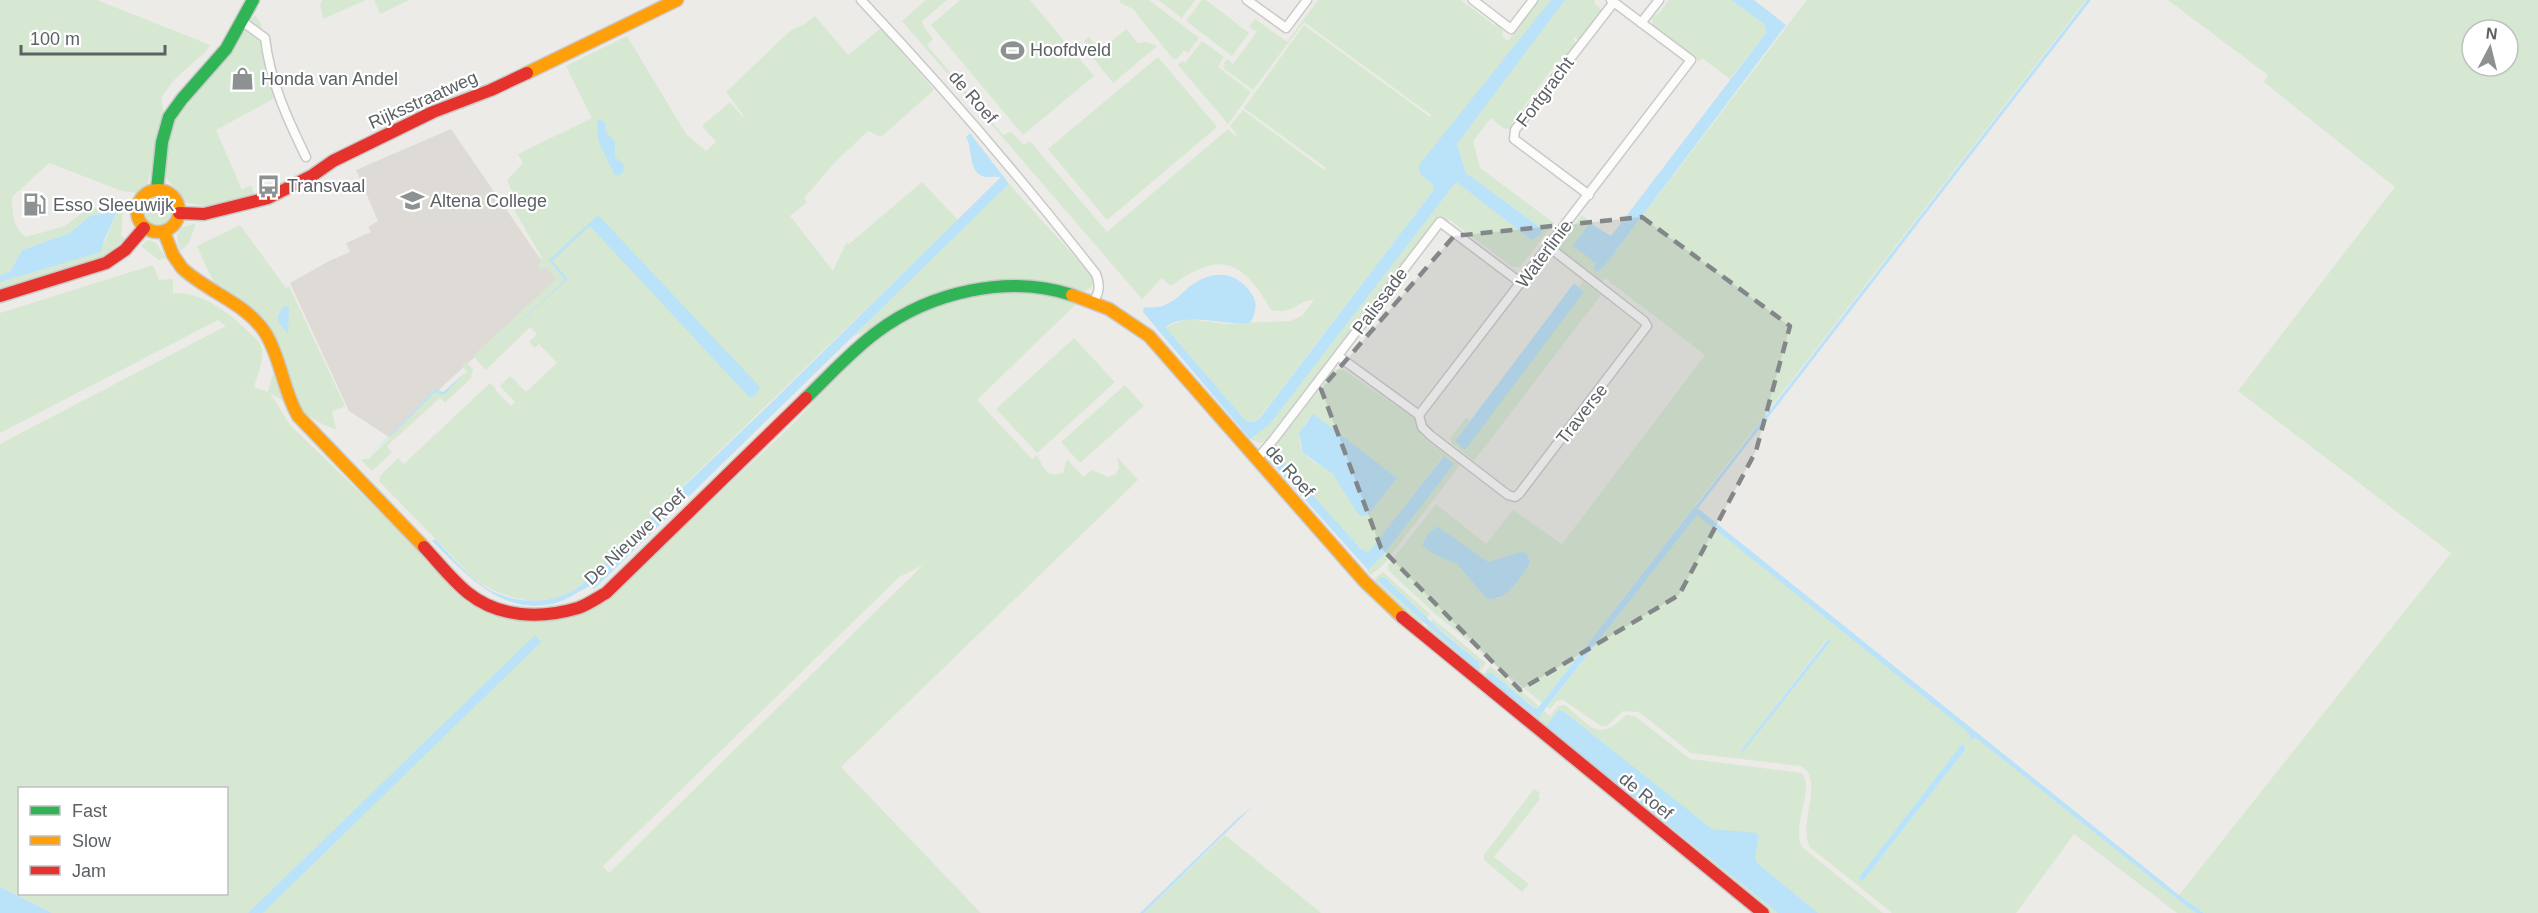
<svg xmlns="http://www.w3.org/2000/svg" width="2538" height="913" viewBox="0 0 2538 913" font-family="Arial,sans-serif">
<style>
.education{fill:#dedbd6}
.green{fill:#d6e8d2;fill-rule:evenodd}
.water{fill:#bae2f8}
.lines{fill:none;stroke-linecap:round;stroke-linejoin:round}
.stream{stroke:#bae2f8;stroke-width:3}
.street-casing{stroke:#c9c9c9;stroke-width:11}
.fast-casing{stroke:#c9c9c9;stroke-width:15}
.slow-casing{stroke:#c9c9c9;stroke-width:15}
.jam-casing{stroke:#c9c9c9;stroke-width:15}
.street{stroke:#fcfcfb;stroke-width:8}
.fast{stroke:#30b455;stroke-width:12}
.slow{stroke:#ff9f0a;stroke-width:12}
.jam{stroke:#e5322d;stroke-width:12}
.marked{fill:#848789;fill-opacity:0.2;stroke:#848789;stroke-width:4.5;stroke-dasharray:12 8;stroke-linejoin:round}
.labels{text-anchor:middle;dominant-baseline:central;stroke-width:4.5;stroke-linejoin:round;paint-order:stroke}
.poi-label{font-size:18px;fill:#5c6165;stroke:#fff;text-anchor:start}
.street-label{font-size:18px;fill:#5c6165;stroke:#fff}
</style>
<rect width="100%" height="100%" fill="#ecebe7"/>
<path class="education" d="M451,129l88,128 21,23 -115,104 -53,55 -43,-28 -59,-128 39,-22 21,-9 -4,-9 25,-11 -3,-5 10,-6 -22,-51z"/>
<path class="green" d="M0,0h97l113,45 -5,7 -31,28 -13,18 3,18 -17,71 -8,6 -17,-2 -73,-28 -37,34c0,15 1,31 14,40l39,-11 18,-14 19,-7 21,1 -2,29 4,4 -23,19 -102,32v-8l100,-30 18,-42 -28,6 -20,17 -48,17 -12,22 -10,3z
M322,0h44l-43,19 -3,-14z
M374,0h35l-29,14z
M926,0h21l-25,21 2,6 9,12 -6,6 76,90 8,-3 13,13 6,-4 77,91 121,-103 7,7 2,-1 -7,-9 13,-16 81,60 1,-3 -81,-59 60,-83 126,92 1,-2 -127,-93 -51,68 -30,-22 2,-3 -2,-1 4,-5 6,5 24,-32 -8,-5 6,-8 32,23 31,-42h143l33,25 4,-1 5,7 -1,5 6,5 31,-41h12l-131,174 15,11 -2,6 -174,227 -6,4 -7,-1 -81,-94 22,-8 40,5 63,-3 12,-5 12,-16c-16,-1 -18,15 -43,10 -30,-52 -51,-59 -100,-24l-9,-8 -20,21 -240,-278z
M960,0h70l64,76 -71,59 -92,-110z
M1120,0h29l50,38 -11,15 -4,-3 -6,8 -5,1 -40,-50 -14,-7z
M1158,0h37l-13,18z
M1202,0h4l43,33 -17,23 -46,-35z
M1565,0h30l-1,3 8,7 -24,30 -3,-3 -2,2 3,4 -14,17 -4,1 -44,59 -3,9 -8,-1 -12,-10 -18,23 7,27 74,55 -34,44h-8l-62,-47 -5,1 -6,-5 -171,224 -7,3 -11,-4 19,-14 187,-243 76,58 9,-6v-6l-75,-55 -9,-29z
M1669,0h62l34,25 1,8 -36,46 -28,-21 -3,3 -46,-34 -1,-10 7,-4z
M1807,0h279l-544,703 -109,-91 -45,-42v-5l48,-61 50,40 27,-34 49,34 143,-189 -100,-77 -3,4 -42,-32 -2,-3 24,-32 10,8h-2l7,49 9,-8zM1435,527h4l45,34 7,1 33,-10 4,13 -29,34 -13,-1 -29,-34 -24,-10 -10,-12z
M2168,0h370v913h-334l-25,-18 272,-342 -213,-162 157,-204 -131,-105 4,-7zM2472,30h36v36h-36z
M255,15l6,9 5,47 9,27 -59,32 26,60 9,-5 4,11 -51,10 -17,-3 -21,-25 -1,-27 8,-28 63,-79z
M815,16l33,39 33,-27 53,62 -53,47 -13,-6 -32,30 -32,37 3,4 -17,14 43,55 13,-28 3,1 73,-62 36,38 -378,366c-34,25 -73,15 -106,-7l-95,-98 1,-5 18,-18 6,6 86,-81 6,6 -1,1 16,16 4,-4 -15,-16 10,-10 16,16 31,-29 -18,-19 -4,4 -6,-6 8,-8 -7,-7 -44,43 -13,-14 83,-77 -10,-12 -5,3 -3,-6 5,-4 -35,-61 6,-3 -7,-16 16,-17 -5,-9 74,-36 -26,-52 61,-30 59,98 20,17 10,-9 -14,-16 28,-24 13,15 1,-1 -18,-24 64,-61 13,-6z
M1126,29l12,14 9,-1 10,4 -44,37 -23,-29 2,-2 -8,-11 5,-4 11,14z
M1202,41l22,16 -6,10 33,25 -23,32 -50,-59 4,-4 3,2z
M1158,57l59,70 -110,93 -59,-71z
M1009,184l86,95 -2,7 -11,7 -71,-12 -41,3 -34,9 -38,17 -22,16 -24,11z
M142 213a15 15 0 1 1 30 0a15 15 0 1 1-30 0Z
M196,223l-7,20 -9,8 -3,-15 4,-8z
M240,225l46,63 3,-2 56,120 -13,5 4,18 -12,-4 -54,-32 20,32 175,169 70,27 25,-2 23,-6 23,-12 187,-177 75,-79 50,-34 56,-17 40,-3 29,3 34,9 -100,97 55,59 5,-4c6,12 10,24 26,18l4,-14 16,18 9,-7 16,7 7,-2 4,-7 -2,-11 21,23 -297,287 140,146h-718l277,-271 -5,-6 -287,277h-196l-52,-26v-443l226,-118 -8,-6 -218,113v-120l153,-48 6,15 14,-1v14c35,-1 63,26 86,49 8,13 -1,31 -5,45l14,5c3,-15 12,-31 10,-46 -4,-24 -47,-44 -62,-62 -8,-10 -13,-26 -19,-38zM923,565l-314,308 -6,-7 296,-289zM20,788h206v106h-206z
M148,240l8,3 10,15 -7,2 -18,-14z
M1583,281l18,14 -127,166 -22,-18 -2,-5 16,-20 4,2 -15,21 10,8 119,-157 -5,-5z
M1074,338l41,44 -78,71 -41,-44z
M466,362l7,7 -2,9 -26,25 -5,-5 -53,48 5,6 -20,19 -11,-11 9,-2 65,-66 9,2 23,-22 -5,-6z
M1335,369l9,1 71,49 6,17 39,29 -76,99 -13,11 -4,-5 17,-16 69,-90 -10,-8 -73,96 -4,1 -92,-89 1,3 -6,-2 1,-13 5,-6zM1312,415l85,63 -29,37 -13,-6c-6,-11 -11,-23 -20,-33 -7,-7 -16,-10 -24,-16 -17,-13 -13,-31 1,-45z
M1125,385l19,21 -64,57 -19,-21z
M1697,515l272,218 3,6 4,-1 220,175h-19l-103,-79 -58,79h-124l-82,-66c-13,-23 16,-70 -10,-81l-109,-13 -52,-41 -16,-1 -16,15h-6l-38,-26 -6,1 -7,8 -3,-2zM1828,638l3,3 -90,112v-3l4,-5zM1961,745l5,2 -1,3 -103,132 -3,-5z
M1383,572l47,42 -3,4 -43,-41h-4l-1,5 45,40 -4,5 -46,-43 1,-6z
M1433,619l53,44 -8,11 -55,-44 5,-4 48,43h5l-2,-7 -48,-40z
M1490,666l49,40 -4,2 -43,-35 -6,2 1,3 50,40 7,-7 6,5 8,-10 7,-1c25,20 33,39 61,10l9,1 47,37 9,6 111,14c13,16 -11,53 0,74l81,66h-65l-61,-50 -2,-5 4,-22 -47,-6 -149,-119 -16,17 231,185h-8l-289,-234z
M1534,789l6,4 -2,4 2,2 -46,58 35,27 -7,8 -38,-32v-5z
M1225,835l96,78h-177z"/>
<path class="water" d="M1551,0h14l-108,144 9,29 75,55v6l-9,6 -76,-58 -187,243 -19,14 -107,-127 1,-5c8,1 15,1 23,-3 9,-4 15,-11 22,-17 24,-18 48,-17 64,9 5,9 2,19 -3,27 -27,3 -62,-12 -85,4l81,94 7,1 6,-3 174,-228 1,-6 -14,-11 -1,-9z
M1731,0h23l32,25 -180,239 -9,8 -3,-3 2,-6 -23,-17 17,-23 21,13 155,-203 -1,-8z
M597,119l8,3v9l10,11v15l9,8 -1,7 -4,4 -5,-2 -16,-34z
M970,133l39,51 -415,405 -4,-3c-12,5 -21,13 -34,17 -54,14 -90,-29 -124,-62l3,-2c12,13 25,28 39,40 29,25 75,30 106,7l192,-184 229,-225c-5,-1 -14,1 -19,-1 -14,-6 -9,-28 -16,-39z
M112,207l6,3 -14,30 -3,12 -101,30v-7l10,-3 12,-22 48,-17 20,-17 16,-3z
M598,215l162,172 -4,8 -6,3 -160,-172 -38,35 16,18 -88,80 85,-79 -16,-20z
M1574,283l10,9 -119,158 -10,-9z
M284,306l5,1 -1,27 -9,-11 -1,-7z
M467,371l-23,24 -9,-3 -67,65 67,-68 8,3z
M1312,415h3l82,63 -29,37 -6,1 -4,-2 -25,-40 -30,-21 -4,-20z
M1444,456l10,8 -70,90 -16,16 -94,-105 4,-4 5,1 77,86 8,5z
M1695,506l484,389 25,18h-8l-11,-8 -209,-167 -6,1 -1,-6 -272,-218 -159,203 -51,-40 -1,-5h6l42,35h4z
M1437,526l51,36 33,-10 5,1 4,10c-9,14 -25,41 -44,35l-29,-34 -24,-10 -11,-9 6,-11z
M1380,577h4l58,55 37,30 1,7h-4l-98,-88z
M535,635l6,7 -278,271h-15z
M1829,638l2,3 -89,112 -1,-3 4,-5z
M1559,710l4,1 149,118 44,4 3,3 -4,22 2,5 61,50h-40l-231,-185v-3z
M1961,745l4,1v4l-103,132 -3,-5z
M1252,807l-108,106h-4l98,-95z
M0,887l52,26h-52z"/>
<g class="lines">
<path class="stream" d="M1697,507l392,-507"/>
<defs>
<path id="street" d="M861,0c83,88 161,179 235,274 4,11 4,18 -3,28
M1247,0l39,28 21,-28
M1473,0l38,29 22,-29
M243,22l22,16c5,43 22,80 41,119
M1641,23l18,-23
M1589,195l-75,-56 1,-9 99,-128
M1338,356l81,59 272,-355 -80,-60
M1419,415l3,12 8,8 78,60 7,2 4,-3 128,-168 -3,-5 -95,-74
M1256,460l18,-21 166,-217 81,61"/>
<path id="fast" d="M157,189l5,-47 7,-25 13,-18 44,-50 27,-49
M806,398c23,-22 45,-47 71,-66 53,-40 131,-58 195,-37"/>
<path id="slow" d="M527,73l150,-73
M137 211a21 21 0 1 1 42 0a21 21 0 1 1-42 0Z
M164,232l9,23 9,13c25,24 65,35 84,66 15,25 17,56 32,82l126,131
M1072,295l37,14 40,27 216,246 37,35"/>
<path id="jam" d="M179,213l25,1 64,-16 45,-23 20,-14 100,-49 58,-22 36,-17
M0,296l106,-33 19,-13 19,-22
M424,547c14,15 28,33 44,46 31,25 73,26 110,15 9,-3 19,-10 28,-15l200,-195
M1402,617l361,296"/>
</defs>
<use href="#street" class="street-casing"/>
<use href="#fast" class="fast-casing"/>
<use href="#slow" class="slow-casing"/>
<use href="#jam" class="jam-casing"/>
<use href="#street" class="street"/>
<use href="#fast" class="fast"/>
<use href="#slow" class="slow"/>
<use href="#jam" class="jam"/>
</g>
<path class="marked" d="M1642,217l148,109 -34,125 -77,144 -159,95 -139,-142 -60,-159 133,-153z"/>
<defs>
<symbol id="stadium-bare" viewBox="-9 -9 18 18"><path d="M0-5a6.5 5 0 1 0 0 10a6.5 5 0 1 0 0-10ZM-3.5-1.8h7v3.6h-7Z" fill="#8e9192" stroke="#fff" stroke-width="2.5" paint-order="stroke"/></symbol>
<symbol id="shop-bare" viewBox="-9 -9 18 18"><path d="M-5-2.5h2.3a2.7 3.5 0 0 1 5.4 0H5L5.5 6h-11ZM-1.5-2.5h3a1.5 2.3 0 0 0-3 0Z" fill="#8e9192" stroke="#fff" stroke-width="2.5" paint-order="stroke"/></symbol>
<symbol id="bus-bare" viewBox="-9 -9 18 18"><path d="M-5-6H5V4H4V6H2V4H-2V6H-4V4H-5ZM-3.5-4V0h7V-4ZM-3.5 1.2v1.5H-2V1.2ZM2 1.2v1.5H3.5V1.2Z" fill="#8e9192" stroke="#fff" stroke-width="2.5" paint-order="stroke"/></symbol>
<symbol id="school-bare" viewBox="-9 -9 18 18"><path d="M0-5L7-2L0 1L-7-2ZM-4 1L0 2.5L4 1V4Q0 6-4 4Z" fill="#8e9192" stroke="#fff" stroke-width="2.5" paint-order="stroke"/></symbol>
<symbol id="fuel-bare" viewBox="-9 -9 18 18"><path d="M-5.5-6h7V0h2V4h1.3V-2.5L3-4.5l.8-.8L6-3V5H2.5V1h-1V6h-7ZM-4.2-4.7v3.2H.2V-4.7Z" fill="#8e9192" stroke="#fff" stroke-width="2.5" paint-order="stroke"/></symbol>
</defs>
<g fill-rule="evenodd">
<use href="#stadium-bare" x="996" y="34" width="33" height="33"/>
<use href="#shop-bare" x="226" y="62" width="33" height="33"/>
<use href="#bus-bare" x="252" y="170" width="33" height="33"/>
<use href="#school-bare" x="396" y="184" width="33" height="33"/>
<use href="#fuel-bare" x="18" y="188" width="33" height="33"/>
</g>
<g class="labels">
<g class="poi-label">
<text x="1030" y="50">Hoofdveld</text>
<text x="261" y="79">Honda van Andel</text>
<text x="287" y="186">Transvaal</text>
<text x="430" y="201">Altena College</text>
<text x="53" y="205">Esso Sleeuwijk</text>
</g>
<g class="street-label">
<text transform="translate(1545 92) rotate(-53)">Fortgracht</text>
<text transform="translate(973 97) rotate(49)">de Roef</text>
<text transform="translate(423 100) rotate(-24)">Rijksstraatweg</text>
<text transform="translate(1544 254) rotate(-53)">Waterlinie</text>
<text transform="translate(1380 301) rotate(-53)">Palissade</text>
<text transform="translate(1582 414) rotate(-52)">Traverse</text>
<text transform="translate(1290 471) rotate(48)">de Roef</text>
<text transform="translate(635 537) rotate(-43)">De Nieuwe Roef</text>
<text transform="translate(1646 796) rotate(39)">de Roef</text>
</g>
</g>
<rect x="18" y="787" width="210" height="108" fill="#ffffff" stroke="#bec0c1" stroke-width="1.5"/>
<rect x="30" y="806" width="30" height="9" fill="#30b455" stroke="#bec0c1" stroke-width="1.5"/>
<text x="72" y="817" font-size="18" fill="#5c6165">Fast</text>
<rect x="30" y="836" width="30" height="9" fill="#ff9f0a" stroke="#bec0c1" stroke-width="1.5"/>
<text x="72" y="847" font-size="18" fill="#5c6165">Slow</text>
<rect x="30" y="866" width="30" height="9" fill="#e5322d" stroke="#bec0c1" stroke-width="1.5"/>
<text x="72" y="877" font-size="18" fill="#5c6165">Jam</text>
<g transform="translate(2490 48) rotate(7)"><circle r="28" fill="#ffffff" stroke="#bec0c1" stroke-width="1.5"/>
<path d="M0-4.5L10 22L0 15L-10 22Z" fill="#8e9192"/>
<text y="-9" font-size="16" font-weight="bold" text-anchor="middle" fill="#5c6165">N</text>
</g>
<path d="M21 45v9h144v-9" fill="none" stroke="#5c6165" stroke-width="3"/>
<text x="30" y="45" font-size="18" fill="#5c6165" stroke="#ffffff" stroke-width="4.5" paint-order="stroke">100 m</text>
</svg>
